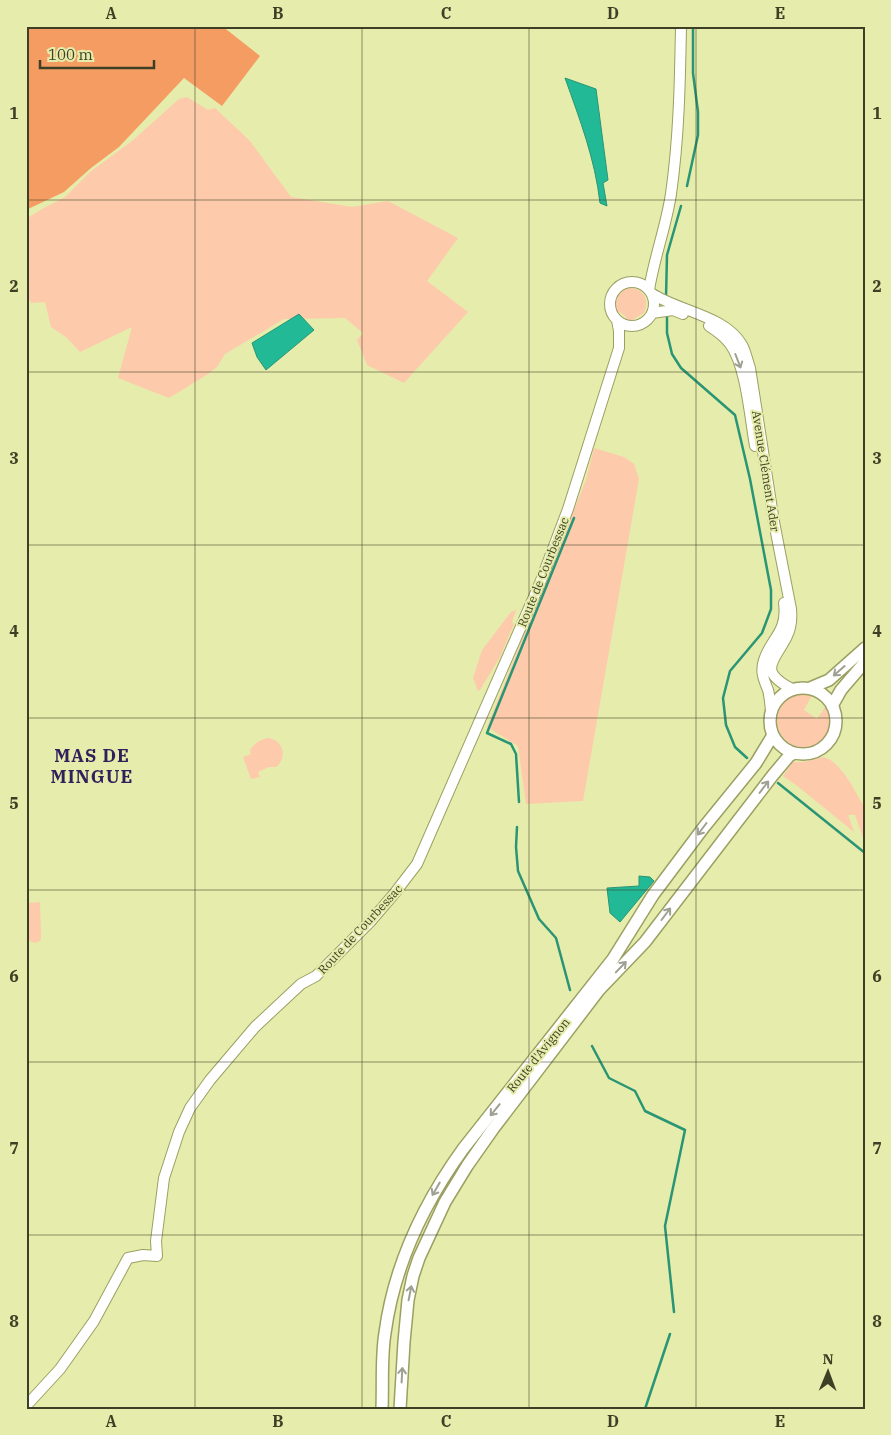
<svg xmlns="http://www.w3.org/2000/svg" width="891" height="1435" viewBox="0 0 891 1435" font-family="'IBM Plex Serif',serif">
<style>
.green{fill:#fdcaab}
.forest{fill:#f59c63}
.water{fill:#22b997;stroke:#2a9575}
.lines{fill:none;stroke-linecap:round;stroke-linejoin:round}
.stream{stroke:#2a9575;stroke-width:2.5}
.secondary-casing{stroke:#9ba062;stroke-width:12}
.primary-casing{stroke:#9ba062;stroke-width:14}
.secondary{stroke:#fff;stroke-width:10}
.primary{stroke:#fff;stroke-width:11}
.oneway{stroke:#9ea092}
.grid{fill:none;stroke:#3d4025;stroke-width:1;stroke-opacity:0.55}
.labels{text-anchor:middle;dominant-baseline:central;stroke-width:4;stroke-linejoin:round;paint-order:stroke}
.street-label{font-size:12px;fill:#3d4025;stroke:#e6ecab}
.district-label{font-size:18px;font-weight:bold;letter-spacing:1px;fill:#301f5a;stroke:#e6ecab}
.neatline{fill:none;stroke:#3d4025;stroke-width:2}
.grid-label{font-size:16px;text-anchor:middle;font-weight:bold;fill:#3d4025}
</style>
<rect width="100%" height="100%" fill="#e6ecab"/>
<path class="green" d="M187,97l21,13 7,-2 35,33 41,56 61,10 36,-6 70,37 -31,43 41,31 -64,71 -37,-18 -10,-25 6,-7 -18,-15 -61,1 -59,35 -8,13 -9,7 -39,24 -51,-20 14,-51 -52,25 -14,-15 -15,-10 -6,-25 -14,1 -5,-11v-73l16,-10 23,-12 25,-25 42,-31 47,-42z
M627,288c16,-1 23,11 17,25l-12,7h-6v-3l-6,-5h-3l-2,-5v-7l1,1 2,-2 -1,-3z
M594,448l30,9 10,7 5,15 -56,322 -57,3 -8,-58 -31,-19 99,-247z
M516,610l-4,12 2,2 -15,35 -19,31 -2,1 -5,-13 9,-28 29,-38z
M803,693l9,2 -8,15 13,9 9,-13c5,11 6,22 -3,32 -30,37 -77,-35 -20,-45z
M268,738c15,1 20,20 8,29h-7l-11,5 2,5 -9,2 -8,-22 8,-3 -1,-4c5,-7 9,-10 18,-12z
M823,757c17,3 32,34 40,48l2,4v34l-10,-28h-7l6,17 -58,-47 -13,-9 10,-14h10z
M40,902l1,35 -1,4 -5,2 -5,-2 -4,-9v-29z"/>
<path class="forest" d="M26,26h196l38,30 -38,50 -38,-28 -65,69 -28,21 -27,24 -38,18z"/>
<path class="water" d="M565,78l31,11 12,91 -5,3 4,23 -7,-3c-5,-44 -20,-83 -35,-125z
M299,314l15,16 -48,40 -9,-13 -5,-14z
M639,876l11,1 4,4 -34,41 -10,-9 -3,-25 32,-2z"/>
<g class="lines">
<path class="stream" d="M687,186l11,-51v-23l-5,-39v-47
M666,297l1,-42 14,-49
M667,315v18l5,21 9,14 54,47 15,64 21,111v19l-9,24 -32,38 -7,27 3,27 9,22 12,11
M778,783l87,70
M519,802l-3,-48 -5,-10 -24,-11 87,-215
M517,827l-1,20 2,24 21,48 17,19 14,52
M592,1046l17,32 26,13 10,20 40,19 -20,96 9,86
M645,1409l25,-75"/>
<defs>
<path id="secondary" d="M610 304a22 22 0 1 1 44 0a22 22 0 1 1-44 0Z
M649,290c5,-32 17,-63 22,-96 8,-57 9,-111 10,-168
M651,293c26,18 74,22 91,52 4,7 5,15 8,23l24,154 17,87c1,10 0,19 -4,27 -12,25 -31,34 5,53
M652,313l21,-3 10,4
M709,326c8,5 15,10 21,18 16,21 20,74 25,102
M771,710c-1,-6 -1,-13 -3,-20 -4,-10 -8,-18 -4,-30 7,-22 24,-28 20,-57
M26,1406l34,-37 34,-48 34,-63 15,-3 14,1 -1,-15 8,-63 15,-46 11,-24 20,-28 45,-53 46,-43 15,-8 54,-54 24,-28 23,-30 123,-281 28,-74 51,-161v-17l-2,-11"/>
<path id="primary" d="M770 721a33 33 0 1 1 66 0a33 33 0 1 1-66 0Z
M810,688l19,-8 36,-32
M832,706l9,-16 24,-28
M382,1409c1,-25 -1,-52 3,-76 9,-67 39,-130 78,-184l150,-190 40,-64 51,-68 52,-64 17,-28
M400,1409l4,-67 4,-42 5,-24 6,-18 26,-56 22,-36 26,-37 106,-139 46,-48 128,-167 16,-19 5,-3"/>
</defs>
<use href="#secondary" class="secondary-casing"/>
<use href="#primary" class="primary-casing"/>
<use href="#secondary" class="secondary"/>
<use href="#primary" class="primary"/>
</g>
<defs><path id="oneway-shaft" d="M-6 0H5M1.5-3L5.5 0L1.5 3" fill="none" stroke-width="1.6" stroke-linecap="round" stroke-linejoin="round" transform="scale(1.25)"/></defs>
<g class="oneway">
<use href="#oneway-shaft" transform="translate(738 361) rotate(69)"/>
<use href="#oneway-shaft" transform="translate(839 671) rotate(139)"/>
<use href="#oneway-shaft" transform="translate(764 787) rotate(-53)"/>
<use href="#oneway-shaft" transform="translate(702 829) rotate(127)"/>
<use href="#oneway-shaft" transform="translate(666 914) rotate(-53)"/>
<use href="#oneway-shaft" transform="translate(621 967) rotate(-46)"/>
<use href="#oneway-shaft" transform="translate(495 1110) rotate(129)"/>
<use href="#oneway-shaft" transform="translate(436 1189) rotate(120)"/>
<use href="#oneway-shaft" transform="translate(410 1293) rotate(-79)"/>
<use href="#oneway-shaft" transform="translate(402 1375) rotate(-87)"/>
</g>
<path class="grid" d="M195,26v1383M362,26v1383M529,26v1383M696,26v1383M26,200h839M26,372h839M26,545h839M26,718h839M26,890h839M26,1062h839M26,1235h839"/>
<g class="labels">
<g class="street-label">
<text transform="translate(766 471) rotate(81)">Avenue Clément Ader</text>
<text transform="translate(543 572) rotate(-68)">Route de Courbessac</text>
<text transform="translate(360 929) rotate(-47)">Route de Courbessac</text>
<text transform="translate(538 1055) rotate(-51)">Route d'Avignon</text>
</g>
<g class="district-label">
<text x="92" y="755">MAS DE<tspan x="92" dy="21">MINGUE</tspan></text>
</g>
</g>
<rect width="891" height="1435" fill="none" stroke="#e6ecab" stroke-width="55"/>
<g transform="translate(828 1372) rotate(1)" stroke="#e6ecab" stroke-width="4" paint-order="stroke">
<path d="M0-4L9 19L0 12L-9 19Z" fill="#3d4025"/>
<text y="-8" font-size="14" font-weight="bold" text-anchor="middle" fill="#3d4025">N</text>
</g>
<path d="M40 60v8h114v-8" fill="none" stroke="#3d4025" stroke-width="2.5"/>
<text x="48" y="60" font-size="15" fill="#3d4025" stroke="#e6ecab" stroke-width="4" paint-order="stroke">100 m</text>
<rect x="28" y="28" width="836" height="1380" class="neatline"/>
<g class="grid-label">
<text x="111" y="19">A</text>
<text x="278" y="19">B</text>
<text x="446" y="19">C</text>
<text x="613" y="19">D</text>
<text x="780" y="19">E</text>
<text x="14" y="119">1</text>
<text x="877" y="119">1</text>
<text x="14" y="292">2</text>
<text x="877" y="292">2</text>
<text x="14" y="464">3</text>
<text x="877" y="464">3</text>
<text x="14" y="637">4</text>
<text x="877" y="637">4</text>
<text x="14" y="809">5</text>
<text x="877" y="809">5</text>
<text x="14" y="982">6</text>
<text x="877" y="982">6</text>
<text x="14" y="1154">7</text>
<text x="877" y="1154">7</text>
<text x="14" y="1327">8</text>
<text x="877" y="1327">8</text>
<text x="111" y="1427">A</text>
<text x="278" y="1427">B</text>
<text x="446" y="1427">C</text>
<text x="613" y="1427">D</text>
<text x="780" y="1427">E</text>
</g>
</svg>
